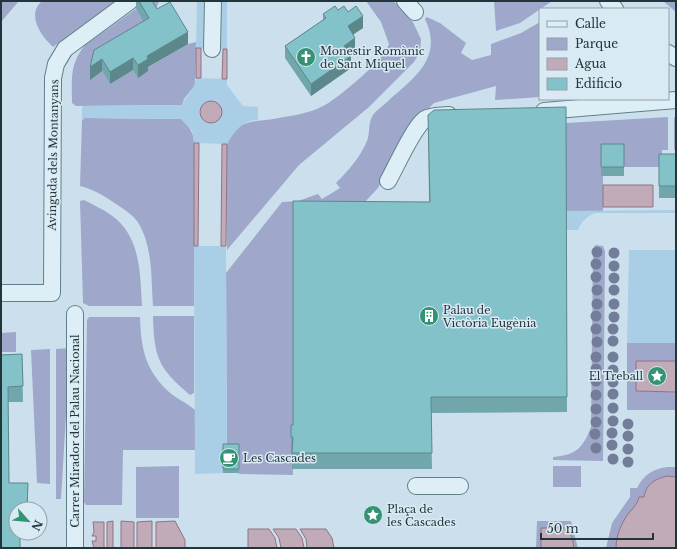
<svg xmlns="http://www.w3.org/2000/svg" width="677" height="549" viewBox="0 0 677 549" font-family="'Libre Baskerville',serif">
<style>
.green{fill:#9fa8ca}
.sand{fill:#aacee6}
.water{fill:#c1abb9;stroke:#8f7283}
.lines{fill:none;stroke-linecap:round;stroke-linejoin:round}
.minor-casing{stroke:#608088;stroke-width:18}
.minor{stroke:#deeef7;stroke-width:16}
.tree{fill:#727e99}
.wall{fill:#71a7ac}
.shaded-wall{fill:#5c888c}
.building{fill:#83c2c8;stroke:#5c888c}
.labels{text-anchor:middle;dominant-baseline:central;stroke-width:3;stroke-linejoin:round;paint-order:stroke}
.poi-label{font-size:11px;fill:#22363a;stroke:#daeaf4;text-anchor:start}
.street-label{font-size:11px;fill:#22363a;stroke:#daeaf4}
</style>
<rect width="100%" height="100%" fill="#cbe0ec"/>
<path class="green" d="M1,1h18l-18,21z
M42,1h74l-63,46c-12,-11 -27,-32 -11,-46z
M147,1h12l-10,29 -47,41 8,13 23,-14 14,-2 41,-24 8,-2 -1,43 -11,14 -2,6 -106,1 -4,-3c0,-23 -3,-38 13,-58z
M366,1h27l16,13 12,25 -1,13 -6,10 -45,45 -70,58 -72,85v-104c7,-26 25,-24 46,-27 15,-3 36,-5 50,-13 12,-5 56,-43 62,-54 2,-2 3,-6 4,-8l-8,-22z
M494,1h58l-32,22 -24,8z
M663,1h13v11z
M427,17l13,6 26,20 -5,10 11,7 19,-5v-11l30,-11 19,-11v75l-45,3 1,-14 -62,17 -23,23 -33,62 -14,15 -71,14v258l-54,-1v-26h-12l-1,-175 56,-71 16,-1 20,-7 4,5 18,-11 -4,-5c12,-12 25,-27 31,-42 3,-7 1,-17 5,-24 2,-5 11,-11 15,-15 26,-24 57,-43 38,-83z
M668,117v33h-6v17h-38l-23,8 2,1v35h-38l1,-88z
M674,117h2v33h-2z
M85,118l97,1 6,6 6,12v169h-41c-2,-27 0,-57 -14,-82 -5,-9 -17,-16 -26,-22 -10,-7 -21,-13 -33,-16l2,-66z
M84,200c9,5 19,9 27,15 30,21 29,58 31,91h-53l-6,-3 -3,-102z
M595,245l8,1 2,5 -2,210 -50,-1v-3c23,-2 30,-9 38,-30l2,-176z
M153,316h41v77l-4,2c-32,-27 -36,-38 -37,-79z
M89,317h51c1,31 5,53 29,75 8,7 18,11 26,18v40h-72l-1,55h-36l-2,-3 3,-182z
M16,332v20h-15v-19z
M627,343h49v18h-40v30l40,1v18h-49z
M70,348l-9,151h-5v-150z
M50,349v135l-13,-1 -6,-133z
M179,466v52h-43v-51z
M553,466h28v21h-28z
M668,467h8v10c-15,-3 -30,5 -32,20l-5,1 -3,8 -9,10 -8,14 -3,18h-10l6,-25 18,-26v-9h7c6,-13 17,-20 31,-21z
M537,521h34l7,27h-4l-2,-11 -5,-9h-26v20h-5z"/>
<path class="sand" d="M197,1h30v48l-31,-1z
M196,78l31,1v6l16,21 15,1v13c-15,0 -24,12 -31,24l-33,-1 -2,-12 -11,-12 -96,-1 -3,2v-14l100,-1c4,-10 14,-17 14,-27z
M676,210v3h-81c-9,4 -13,8 -17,17h-12l-1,-19z
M194,246h32l1,202h-4v25l-28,1z
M629,250h47v93h-49z"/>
<path class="water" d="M196,48h5v30h-5z
M223,49h4v30h-5z
M200 112a11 11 0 1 1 22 0a11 11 0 1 1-22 0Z
M194,143h5l-1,103h-4z
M222,144h5l-1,102h-5z
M603,185h50v22h-50z
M636,361h40v31l-40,-1z
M667,476l9,1v71h-60c0,-12 5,-24 12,-34 5,-6 9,-9 11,-17h5c2,-13 11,-18 23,-21z
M113,521v27h-6v-26z
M121,521l13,1v26h-13z
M152,521v27h-15v-26z
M175,521l10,19v8h-29v-26z
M93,522h11v26h-10l-2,-7h4v-5h-4l2,-4z
M541,528h26l5,9 2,11h-33z
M248,529h21l6,9 2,10h-29z
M273,529h23l6,9 2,10h-23l-2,-10z
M300,529h26l6,9 2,10h-27l-1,-9z"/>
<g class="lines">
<defs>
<path id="minor" d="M405,1l10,11
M608,1l7,8
M212,49l1,-48
M668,53l8,5
M544,111l132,-11
M388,181c8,-14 25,-53 37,-62 7,-4 16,-3 24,-4
M1,293h51l1,-215 3,-14 9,-15 65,-48
M416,486h44
M75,548v-234"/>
</defs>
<use href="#minor" class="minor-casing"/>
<use href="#minor" class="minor"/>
</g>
<g class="tree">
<circle cx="597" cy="252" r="5.5"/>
<circle cx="614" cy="253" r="5.5"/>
<circle cx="596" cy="264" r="5.5"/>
<circle cx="614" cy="266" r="5.5"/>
<circle cx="596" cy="277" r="5.5"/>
<circle cx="614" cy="278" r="5.5"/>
<circle cx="597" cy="290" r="5.5"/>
<circle cx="614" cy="290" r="5.5"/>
<circle cx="597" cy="304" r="5.5"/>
<circle cx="614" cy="304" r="5.5"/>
<circle cx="596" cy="316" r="5.5"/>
<circle cx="614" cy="317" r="5.5"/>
<circle cx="596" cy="329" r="5.5"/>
<circle cx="613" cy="329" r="5.5"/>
<circle cx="613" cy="341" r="5.5"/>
<circle cx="597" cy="342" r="5.5"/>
<circle cx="596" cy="357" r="5.5"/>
<circle cx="613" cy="357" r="5.5"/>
<circle cx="596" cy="369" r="5.5"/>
<circle cx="613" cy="370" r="5.5"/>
<circle cx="596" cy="381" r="5.5"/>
<circle cx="613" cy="382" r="5.5"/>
<circle cx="613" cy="394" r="5.5"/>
<circle cx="596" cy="395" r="5.5"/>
<circle cx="613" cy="408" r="5.5"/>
<circle cx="596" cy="409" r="5.5"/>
<circle cx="613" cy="421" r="5.5"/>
<circle cx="596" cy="422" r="5.5"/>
<circle cx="628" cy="424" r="5.5"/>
<circle cx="612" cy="433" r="5.5"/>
<circle cx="595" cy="434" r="5.5"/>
<circle cx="628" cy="436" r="5.5"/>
<circle cx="612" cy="445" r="5.5"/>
<circle cx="596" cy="448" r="5.5"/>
<circle cx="628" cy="449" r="5.5"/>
<circle cx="613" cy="459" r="5.5"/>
<circle cx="628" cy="462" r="5.5"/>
</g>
<path class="wall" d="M136,1h16l5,8 31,35 -40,23v4l-10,7 -5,-8 -23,14 -8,-13 -12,9v-13l53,-46 -7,-13z
M338,10l10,2 15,16 -10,6 2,16 -6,4 2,14 -40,28 -26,-38v-12l38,-26v-6z
M566,107l1,305 -136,1 1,56h-140v-16h-1v-28h2l136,-223 -1,-87z
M601,144h23v32h-23z
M659,154h17v44h-17z
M22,354l1,48h-15l1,81h19v26h-12l-15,39v-193z
M223,444h16v29h-16z"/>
<path class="shaded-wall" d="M363,16v12l-15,10v-12z
M188,32v12l-40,23v4l-10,7v-13l9,-9z
M355,38v12l-11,8v-12z
M351,56v12l-40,28v-12z
M133,58v12l-23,14v-12z
M102,59v12l-12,9v-13z"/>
<path class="building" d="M139,1h13l5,8 13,-7 18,30 -41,24 1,3 -10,6 -5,-7 -23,14 -8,-13 -12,8 4,-17 55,-32z
M335,6l3,4 6,-4 4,6 8,-6 7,10 -15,10 7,12 -11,8 7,10 -40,28 -26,-38 41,-28 -3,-4z
M566,107l1,290h-136l1,56h-140l1,-16h-2v-12h2v-224l137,1 -2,-87 6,-5z
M601,144h23v23h-23z
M659,154h17v32h-17z
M22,354l1,32 -15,1 1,96h19l-1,24 -7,-1v3h-4v24h4v15h-19v-193z
M223,444h16v25h-16z"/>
<defs>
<symbol id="church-disc" viewBox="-11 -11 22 22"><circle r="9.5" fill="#349373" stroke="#daeaf4"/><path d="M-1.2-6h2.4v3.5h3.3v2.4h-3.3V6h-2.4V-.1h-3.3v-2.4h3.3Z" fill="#fff"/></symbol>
<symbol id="building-disc" viewBox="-11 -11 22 22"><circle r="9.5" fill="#349373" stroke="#daeaf4"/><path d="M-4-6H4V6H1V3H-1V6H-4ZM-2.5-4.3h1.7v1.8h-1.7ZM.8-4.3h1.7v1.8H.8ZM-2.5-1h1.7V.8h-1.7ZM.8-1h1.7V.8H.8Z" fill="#fff"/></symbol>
<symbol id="sight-disc" viewBox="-11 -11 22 22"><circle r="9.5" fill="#349373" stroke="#daeaf4"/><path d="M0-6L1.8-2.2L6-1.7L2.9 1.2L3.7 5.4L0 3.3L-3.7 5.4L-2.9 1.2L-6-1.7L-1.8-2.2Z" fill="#fff"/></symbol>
<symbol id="cafe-disc" viewBox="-11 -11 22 22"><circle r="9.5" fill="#349373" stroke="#daeaf4"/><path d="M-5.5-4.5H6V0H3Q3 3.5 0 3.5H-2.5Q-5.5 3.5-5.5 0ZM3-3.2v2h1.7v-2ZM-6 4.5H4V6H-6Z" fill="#fff"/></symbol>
</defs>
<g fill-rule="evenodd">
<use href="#church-disc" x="295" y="46" width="22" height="22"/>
<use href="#building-disc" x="418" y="305" width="22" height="22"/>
<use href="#sight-disc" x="646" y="365" width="22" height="22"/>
<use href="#cafe-disc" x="218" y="447" width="22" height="22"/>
<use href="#sight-disc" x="362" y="504" width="22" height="22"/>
</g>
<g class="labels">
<g class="poi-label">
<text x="320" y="51">Monestir Romànic<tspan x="320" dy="13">de Sant Miquel</tspan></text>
<text x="443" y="310">Palau de<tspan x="443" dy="13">Victòria Eugènia</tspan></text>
<text x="643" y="376" text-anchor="end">El Treball</text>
<text x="243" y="458">Les Cascades</text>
<text x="387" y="509">Plaça de<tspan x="387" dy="13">les Cascades</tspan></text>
</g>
<g class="street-label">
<text transform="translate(53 155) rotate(-89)">Avinguda dels Montanyans</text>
<text transform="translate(75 431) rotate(-90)">Carrer Mirador del Palau Nacional</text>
</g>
</g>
<rect width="677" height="549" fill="none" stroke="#22363a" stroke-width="4"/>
<rect x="539" y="8" width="130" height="92" fill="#daeaf4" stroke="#90a2aa"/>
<rect x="547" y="21" width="20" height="6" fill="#deeef7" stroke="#90a2aa"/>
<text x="575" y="28" font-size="12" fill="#22363a">Calle</text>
<rect x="547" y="38" width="20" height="12" fill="#9fa8ca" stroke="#90a2aa"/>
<text x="575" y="48" font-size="12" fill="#22363a">Parque</text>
<rect x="547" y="58" width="20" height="12" fill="#c1abb9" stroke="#90a2aa"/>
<text x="575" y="68" font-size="12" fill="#22363a">Agua</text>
<rect x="547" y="78" width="20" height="12" fill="#83c2c8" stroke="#90a2aa"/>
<text x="575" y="88" font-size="12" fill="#22363a">Edificio</text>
<g transform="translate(28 521) rotate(117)"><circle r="19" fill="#daeaf4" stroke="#90a2aa"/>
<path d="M0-3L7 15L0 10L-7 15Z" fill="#349373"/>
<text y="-6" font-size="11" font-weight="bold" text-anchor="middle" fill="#22363a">N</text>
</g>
<path d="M541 533v6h112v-6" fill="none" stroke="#22363a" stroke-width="2"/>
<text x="547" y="533" font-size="12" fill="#22363a" stroke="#daeaf4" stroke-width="3" paint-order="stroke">50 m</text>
</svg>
